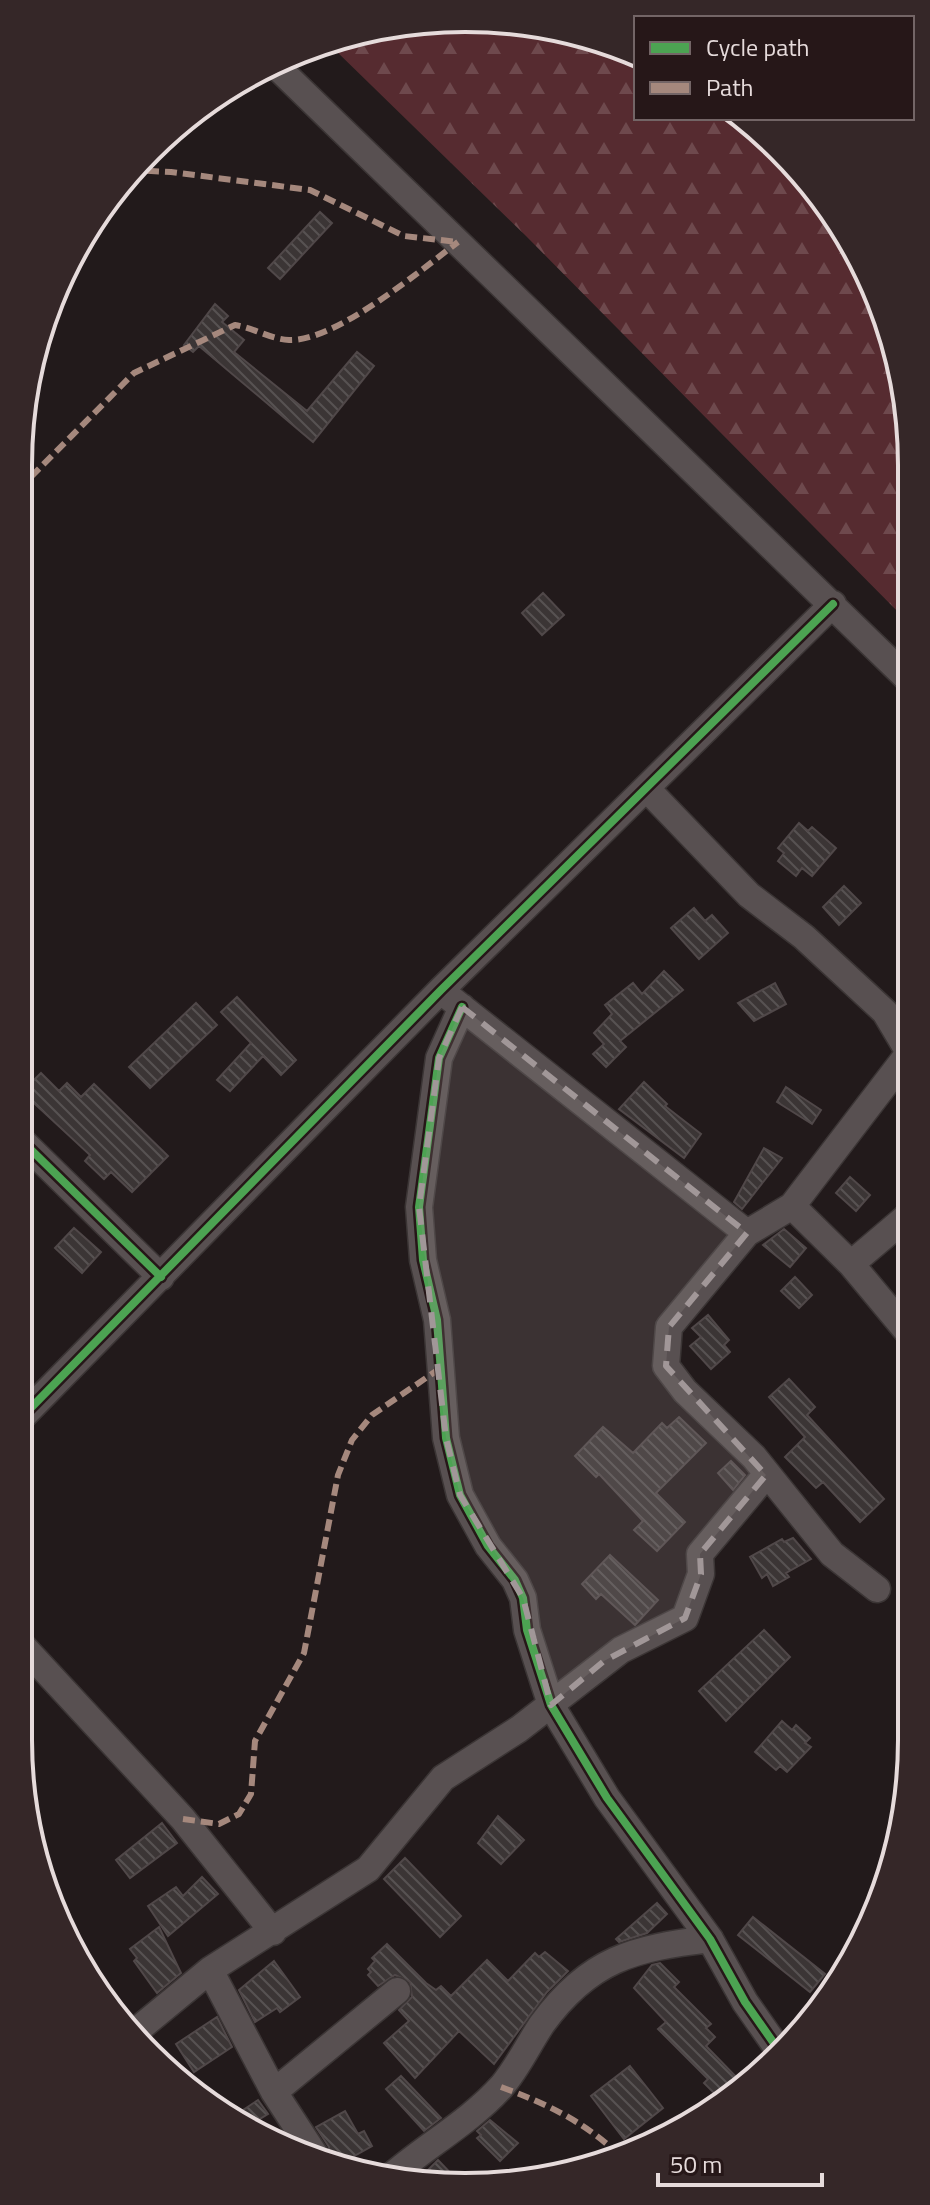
<svg xmlns="http://www.w3.org/2000/svg" width="930" height="2205" viewBox="0 0 930 2205" font-family="'Titillium Web',sans-serif">
<style>
.forest{fill:url(#forest-firs)}
.building{fill:url(#building-back-hatch);stroke:#504849;stroke-width:2}
.lines{fill:none;stroke-linecap:round;stroke-linejoin:round}
.minor-casing{stroke:#3b3535;stroke-width:29}
.minor{stroke:#585051;stroke-width:26}
.quiet{stroke:#a5887d;stroke-width:6;stroke-dasharray:12 6;stroke-linecap:butt}
.cycleway-casing{stroke:#261718;stroke-width:13}
.cycleway{stroke:#4ca352;stroke-width:8}
.marked{fill:#a19798;fill-opacity:0.2;stroke:#a19798;stroke-width:6;stroke-dasharray:16 10;stroke-linejoin:round}
.rim{fill:none;stroke:#e6dbdb;stroke-width:4}
</style>
<defs>
<pattern id="forest-firs" width="22" height="20" patternUnits="userSpaceOnUse" patternTransform="scale(2)"><rect width="22" height="20" fill="#562b30"/><path d="M5 1l3.5 6h-7zM16 11l3.5 6h-7z" fill="#6e494d"/></pattern>
<pattern id="building-back-hatch" width="6" height="6" patternUnits="userSpaceOnUse" patternTransform="scale(2)"><rect width="6" height="6" fill="#3b3535"/><path d="M-1 5l2 2M0 0l6 6M5-1l2 2" fill="none" stroke="#575252"/></pattern>
</defs>
<rect width="100%" height="100%" fill="#221a1b"/>
<path class="forest" d="M436,19l173,23 27,13v63h104l79,75 59,101 30,112 1,217 -383,-387 -194,-189z"/>
<path class="building" d="M320,212l12,11 -52,56 -12,-11z
M215,304l13,12 -6,6 22,18 -10,12 73,59 50,-59 17,14 -61,76 -114,-96 -6,6 -9,-7z
M543,593l21,22 -22,20 -20,-22z
M799,823l9,8 4,-4 24,21 -24,28 -10,-8 -6,8 -18,-15 6,-8 -6,-5z
M844,886l17,17 -22,22 -16,-18z
M694,908l11,13 7,-6 16,18 -29,26 -28,-31z
M664,971l19,19 -63,51 6,6 -20,20 -13,-13 11,-10 -10,-11 18,-19 -7,-9 28,-22 9,11z
M775,983l11,21 -32,17 -16,-18z
M237,997l59,63 -15,15 -18,-19 -33,35 -13,-11 34,-37 -30,-31z
M196,1003l21,22 -67,63 -21,-21z
M41,1073l18,18 8,-8 14,14 13,-13 74,72 -36,36 -21,-20 -7,7 -19,-18 5,-6 -68,-63z
M644,1082l23,22 -2,2 36,28 -17,24 -65,-49z
M786,1087l35,23 -9,14 -35,-22z
M764,1148l18,10 -40,51 -8,-7z
M850,1177l20,18 -14,16 -20,-18z
M74,1228l27,24 -19,21 -27,-25z
M784,1229l22,19 -16,19 -27,-22z
M795,1277l17,18 -13,13 -18,-17z
M708,1315l21,25 -5,5 6,7 -19,17 -21,-23 11,-9 -9,-9z
M789,1379l26,28 -8,8 77,84 -24,23 -37,-40 -7,6 -31,-31 20,-20 -36,-40z
M679,1417l27,26 -50,50 29,29 -28,29 -23,-21 9,-9 -44,-47 -3,3 -21,-21 28,-29 30,26 29,-30 5,5z
M731,1461l14,14 -12,15 -15,-17z
M793,1538l18,21 -25,14 3,4 -16,9 -6,-12 -5,4 -12,-21 32,-18 2,3z
M610,1555l48,45 -23,25 -34,-31 -5,5 -14,-15z
M764,1630l26,27 -64,64 -27,-30z
M782,1721l10,9 4,-5 14,13 -5,5 6,4 -24,25 -7,-6 -4,4 -21,-18z
M498,1816l26,24 -23,24 -23,-21z
M162,1823l15,20 -47,35 -14,-18z
M405,1858l56,58 -21,21 -56,-58z
M202,1877l16,17 -50,42 -20,-30 28,-19 7,9z
M657,1903l10,11 -20,19 -28,9 -3,-3z
M753,1917l72,57 -15,18 -72,-57z
M159,1927l22,46 -24,20 -23,-32 3,-3 -7,-9z
M387,1944l39,39 10,7 5,-4 10,10 36,-36 21,21 27,-28 4,4 6,-5 23,19 -21,21 -53,72 -35,-33 -44,47 -31,-35 25,-22 -10,-11 13,-13 -2,-15 -15,-7 -17,11 -10,-11 3,-3 -3,-3 7,-8 -3,-3z
M274,1961l26,36 -20,15 -3,-4 -22,14 -16,-32z
M660,1963l19,19 -5,5 37,37 -5,4 9,9 -9,9 36,37 -21,17 -17,-17 4,-4 -50,-50 8,-7 -32,-34 18,-23z
M217,2017l15,30 -38,25 -18,-28z
M630,2066l33,42 -39,31 -33,-43z
M401,2076l40,42 -17,13 -38,-42z
M258,2100l10,14 -23,14 -14,-10z
M345,2111l13,23 6,-3 8,15 -32,18 -10,-4 -1,-13 -13,-20z
M490,2120l28,23 -18,18 -23,-23 4,-3 -4,-4z
M438,2160l20,21 -40,-1z"/>
<g class="lines">
<defs>
<path id="minor" d="M273,63l636,617
M647,789l102,106 55,42 81,75 25,42
M450,998l297,235 45,-27 117,-153
M462,1007l-23,51 -20,149 4,53 14,60 9,118 14,57 28,51 27,34 8,18 4,32 24,75 56,93 103,141 35,63 35,50
M18,1137l143,140
M792,1206l59,58 60,72
M747,1233l-78,94 -3,39 19,25 69,66 78,97 45,35
M851,1264l59,-50
M18,1421l423,-431 392,-386
M18,1641l165,178 90,113
M210,1970l64,122 41,63
M130,2036l80,-66 158,-101 75,-91 76,-49 102,-79 64,-32 16,-44 -1,-20 66,-79
M274,2092l123,-101
M388,2179c37,-33 81,-56 114,-93 16,-19 26,-41 40,-62 47,-65 92,-76 168,-85"/>
</defs>
<use href="#minor" class="minor-casing"/>
<use href="#minor" class="minor"/>
<path class="quiet" d="M129,170l42,2 139,18 94,46 54,6
M18,490l116,-117 101,-48c19,3 35,14 54,15 46,2 132,-70 169,-98
M183,1819l36,5 20,-10 12,-20 4,-53 49,-88 34,-178 14,-35 20,-25 67,-46
M501,2087c44,16 80,33 115,65"/>
<defs>
<path id="cycleway" d="M462,1007l-23,51 -20,149 4,53 14,60 9,118 14,57 28,51 27,34 8,18 4,32 24,75 56,93 103,141 35,63 35,50
M18,1137l143,140
M18,1421l423,-431 392,-386"/>
</defs>
<use href="#cycleway" class="cycleway-casing"/>
<use href="#cycleway" class="cycleway"/>
</g>
<path class="marked" d="M462,1007l285,226 -78,94 -3,39 100,109 -66,79 1,20 -16,44 -81,43 -53,44 -28,-107 -63,-103 -14,-57 -27,-231 20,-149z"/>
<path d="M0 0H930V2205H0ZM465 32H465A433 433 0 0 1 898 465V1740A433 433 0 0 1 465 2173H465A433 433 0 0 1 32 1740V465A433 433 0 0 1 465 32Z" fill="#352728" fill-rule="evenodd"/>
<path class="rim" d="M465 32H465A433 433 0 0 1 898 465V1740A433 433 0 0 1 465 2173H465A433 433 0 0 1 32 1740V465A433 433 0 0 1 465 32Z"/>
<rect x="634" y="16" width="280" height="104" fill="#261718" stroke="#736566" stroke-width="2"/>
<rect x="650" y="42" width="40" height="12" fill="#4ca352" stroke="#736566" stroke-width="2"/>
<text x="706" y="56" font-size="24" fill="#e6dbdb">Cycle path</text>
<rect x="650" y="82" width="40" height="12" fill="#a5887d" stroke="#736566" stroke-width="2"/>
<text x="706" y="96" font-size="24" fill="#e6dbdb">Path</text>
<path d="M658 2173v12h164v-12" fill="none" stroke="#e6dbdb" stroke-width="4"/>
<text x="670" y="2173" font-size="24" fill="#e6dbdb" stroke="#261718" stroke-width="6" paint-order="stroke">50 m</text>
</svg>
